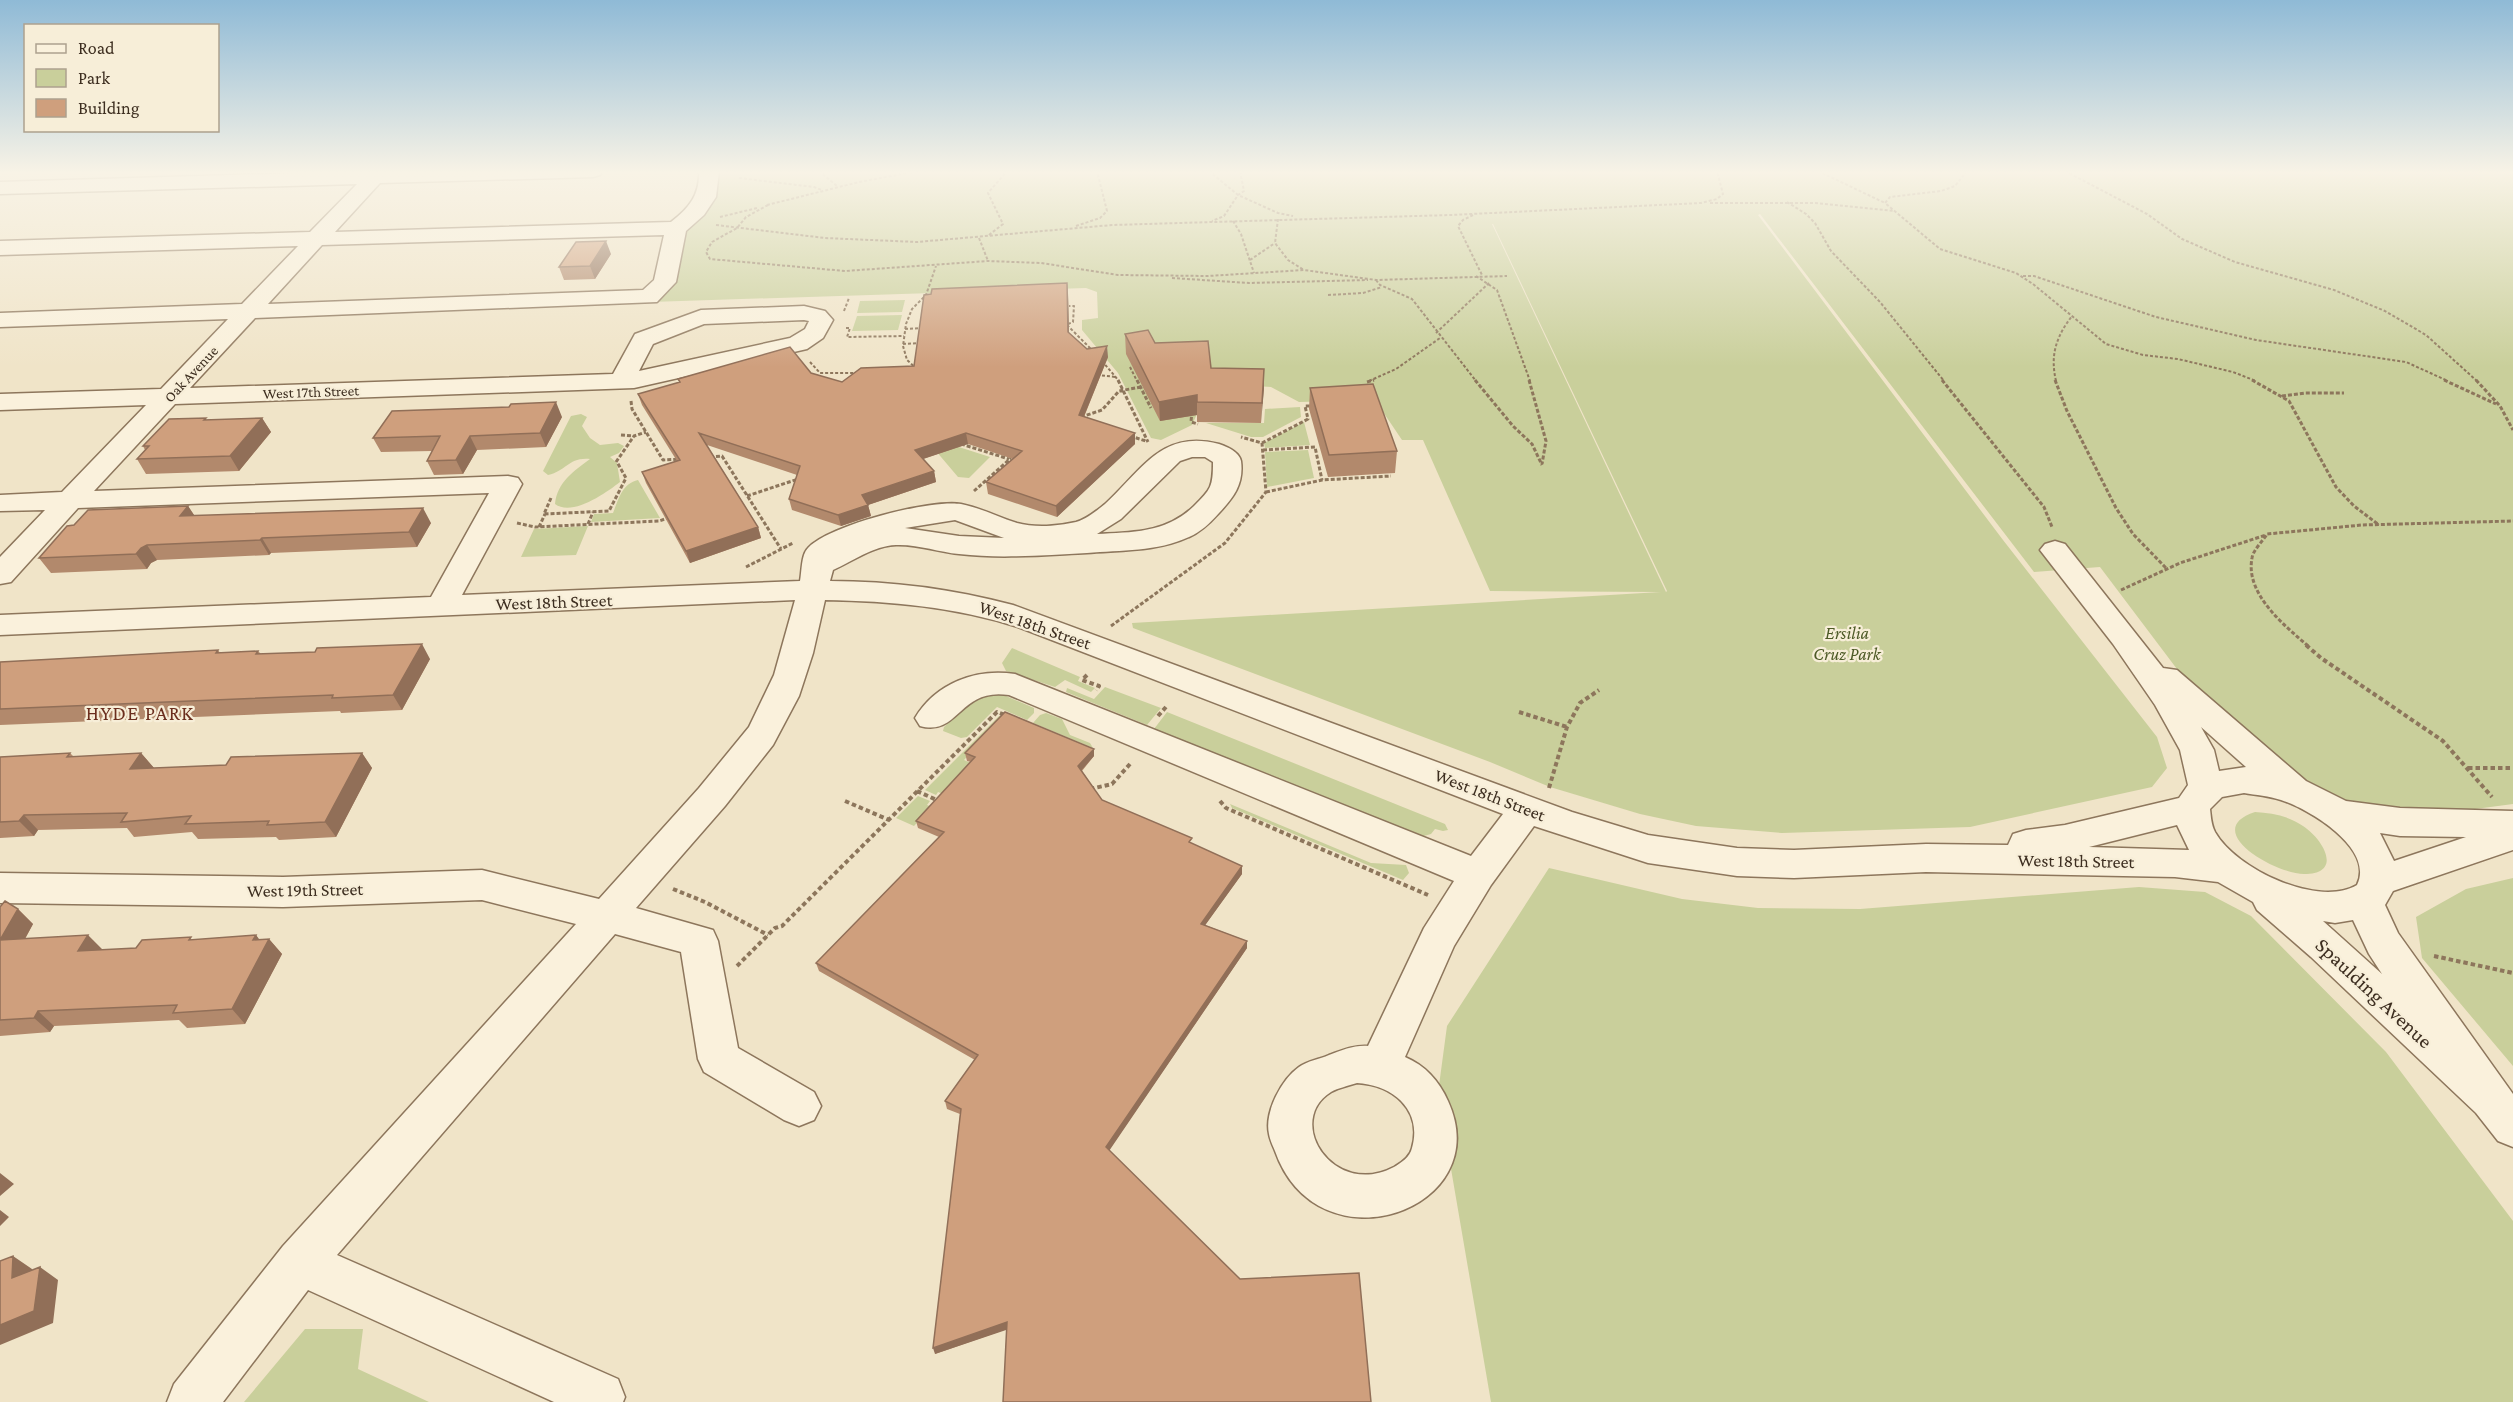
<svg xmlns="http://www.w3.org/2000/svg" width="2513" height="1402" viewBox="0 0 2513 1402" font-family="'Crimson Pro',serif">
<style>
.green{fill:#c9cf9b;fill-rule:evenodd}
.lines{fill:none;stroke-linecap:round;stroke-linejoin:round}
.minor-casing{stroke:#8d765c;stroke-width:3}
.path-far2{stroke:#8d765c;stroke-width:2;stroke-dasharray:3 2;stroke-linecap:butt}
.path-far1{stroke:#8d765c;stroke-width:3;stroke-dasharray:4 2;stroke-linecap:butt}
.path{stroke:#8d765c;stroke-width:4;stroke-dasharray:4.5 3;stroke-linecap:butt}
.minor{fill:#faf1dc;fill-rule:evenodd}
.wall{fill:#b2896c}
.shaded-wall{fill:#916f58}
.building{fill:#cf9f7d;stroke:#916f58;stroke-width:1.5}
.labels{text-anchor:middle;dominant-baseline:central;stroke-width:4.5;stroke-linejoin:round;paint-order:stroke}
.far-street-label{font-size:15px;fill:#3d2e20;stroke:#f7eed8}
.street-label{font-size:18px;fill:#3d2e20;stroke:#f7eed8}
.park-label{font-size:18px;font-style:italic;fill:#4d5a26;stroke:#f7eed8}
.neighbourhood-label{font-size:20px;letter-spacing:1.5px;fill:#6b2e1e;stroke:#f7eed8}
.near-street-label{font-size:21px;fill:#3d2e20;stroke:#f7eed8}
</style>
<rect width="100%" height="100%" fill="#f0e4c8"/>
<path class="green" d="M715,171h1798v633l-68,9 -97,-7 -48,-24 -114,-101 -86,-114 -66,5 -274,-358 -2,1 245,325 154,197 10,31 -15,19 -182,40 -188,6 -86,-7 -56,-12 -90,-27 -60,-25 -357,-134 -1,-5 529,-31 -171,-1 -67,-151h-21l-27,-40 -76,2 -28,-15 -60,-4 -19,42 -31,15 -10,-2 -33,-65 -36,-43v-10l16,-2 -1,-26 -11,-4 -435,14 28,-64 25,-30 15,-29zM1492,224h1l174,367 -1,1z
M905,300l-3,12 -45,1 3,-12z
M902,315l-4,15 -46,1 5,-15z
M1300,407l1,10 -38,20h-12l-45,-14h58l1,-14z
M581,414l6,3 -5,9 8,12 10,7 18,-2 6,3 -5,7 -9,4 7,6 3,19c-14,11 -48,35 -65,22 2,-22 19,-33 35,-45 -22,-2 -23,12 -42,16l-5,-4 28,-55z
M1304,422l6,23 -45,3 -1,-5z
M937,440l53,17 -21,21 -11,-1 -28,-33z
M1308,450l6,28 -47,9 -2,-35z
M638,480l22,38 -69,4 3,-8 19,-1c6,-15 9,-29 25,-33z
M588,526l-12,29 -55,2 13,-28z
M1012,648l68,29 -2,4 17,7 -4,4 -26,-12 -10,7 -49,-16 -4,-8z
M1105,687l56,21 -14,17 -81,-33 1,-4 27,11z
M995,694l11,2 28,12v5l-7,7 -30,-13 -30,30 -6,1 -18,-7 1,-4 29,-27z
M1167,712l278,112 3,6 -5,1 -8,-2 -4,5 -11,3 -266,-108z
M1046,713l16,6 8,16 20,8 3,5 -60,-25 7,-8z
M999,716l5,2 -40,42 9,4 -30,30 -5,-2 -2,3 -11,-5z
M918,796l12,5 -3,4 5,2 -18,19 -18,-8z
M1230,804l141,59 35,2 3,8 -6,7 -171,-72z
M2255,812c17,1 34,4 48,14 20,13 41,48 1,48 -31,-1 -104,-44 -49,-62z
M1549,868l133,31 76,9 102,1 279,-22 66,5 46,24 135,136 127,169v181h-1022l-53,-309 9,-67z
M2513,878v188l-91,-108 -6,-41 50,-28z
M305,1329h58l-5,40 71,33h-185z"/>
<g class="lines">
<defs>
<path id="minor" d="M369,171h234l-3,4 -7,2 -213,6 -45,49 336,-10c18,-14 29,-27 28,-51h20l-3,26 -12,18 -18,16 -10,51 -19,20 -402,16 -65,70 423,-14 22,-40 66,-24 103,-4 21,5 8,9 -10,18 -16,11 -173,39 -459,16 -81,87 414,-15 10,2 4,6 -60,111 338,-14c2,-10 1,-26 8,-33 21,-23 123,-49 153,-44 20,4 37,13 56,19 18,5 42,3 59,-1 11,-3 20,-11 29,-18 37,-34 57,-75 114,-60 9,3 20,8 22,17 3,23 -7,36 -22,52 -9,10 -18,19 -30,24 -32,15 -68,13 -102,16 -42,2 -86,6 -128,1 -21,-2 -41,-10 -63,-9 -23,1 -43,16 -63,25l-3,11c62,0 123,8 183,24l559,207 76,23 89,13 57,2 132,-6 82,1 5,-11 13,-4 39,-5 114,-27 9,-13 -8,-35 -25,-45 -42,-61 -73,-94 5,-6 10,-3 10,3 98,124 14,2 129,111 40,20 54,7 113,3v39l-120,41 -8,14 13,28 115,161v53l-15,-6 -22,-28 -165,-156 -54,-47 -4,-8 -35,-20 -43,-5 -249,-5 -132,6 -57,-2 -89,-13 -114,-37 -43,59 -37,61 -49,111c21,9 34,24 43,44 50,109 -130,172 -173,50 -2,-5 -5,-11 -6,-17 -5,-22 13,-55 30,-67 8,-6 21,-8 30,-12 14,-5 25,-10 39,-9l56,-118 30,-47 -445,-186c-50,-8 -50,42 -89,31l-5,-8c21,-35 61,-50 100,-44l456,182 32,-42 -485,-187c-63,-20 -127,-26 -193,-27l-12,53 -14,43 -26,49 -48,61 -89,102 77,22 5,11 20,107 76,44 7,14 -7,14 -15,6 -15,-6 -80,-48 -6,-13 -17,-107 -66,-18 -278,321 281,124 7,18 -2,5h-69l-246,-112 -85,112h-56l7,-18 109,-138 293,-322 -94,-24 -199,7 -283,-4v-30l283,4 199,-7 117,29 100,-111 50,-61 25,-52 21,-75 -795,35v-20l431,-18 58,-104 -411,15 -67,74 -11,2v-27l45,-47 -45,1v-16l62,-3 84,-87 -146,5v-16l161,-5 67,-70 -228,8v-14l242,-9 56,-58 -298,9v-14l310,-9 47,-48 -357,10v-12zM664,235l-10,45 -11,10 -375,14 54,-59zM804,320l5,1 -4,8 -15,9 -151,33 14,-27 51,-20zM1205,457l8,5c0,25 -2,27 -19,44 -28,27 -61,26 -97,28l24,-15 59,-58 12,-4zM955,520l49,18 -45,-2 -54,-8zM2201,727l45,40 -27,4 -5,-21zM2244,793c12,2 25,3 37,7 28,9 94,48 76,85 -39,23 -121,-16 -142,-53 -4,-8 -4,-15 -5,-23l12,-12zM2177,825l12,25 -100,-3zM2380,833l20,3 66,1 -72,24zM2353,920l16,34 13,20 -59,-53 12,2zM1357,1083c35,2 66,26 55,65 -2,9 -11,15 -18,19 -61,32 -110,-46 -63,-75 7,-4 17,-6 26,-9z"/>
</defs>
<use href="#minor" class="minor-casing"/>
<path class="path-far2" d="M819,171l18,15
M1209,171l29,24 -14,21 -12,5
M1240,171l4,20 -6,4 40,18 15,3
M1818,171l67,32
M1967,171l-12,15 -14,5 -51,6 -5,6 55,46 76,24 17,11 73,60 37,11 35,4 55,13 23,9
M2065,171l82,43 35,25 53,23 99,28 51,21 41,24 51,46
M739,178l75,9 8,3
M1787,202l19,12 9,9 16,28 49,51 64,79
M1710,203h106l78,8
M767,205l92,-23 59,-11
M768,205l-22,12 -9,11 -25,14 -6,10 4,7 135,12 143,-10 53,2 77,12 90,1 96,-6 72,10 131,-4
M1473,215l-10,5 -5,6 24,49
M720,217l37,-9
M1278,219l-3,24 13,17 16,10
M1233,221l8,13 13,39
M716,225l109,13 92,4 195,-17 338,-10 251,-12 16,-4 6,-5 -6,-23
M1076,226l24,-8 7,-7 -10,-40
M989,235l14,-11 -15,-31 19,-22
M979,238l9,23
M1250,260l25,-17
M1476,276l21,14 33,91
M2023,276h11l122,41 100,23 150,22 42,19
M1172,278l77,5 119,-3
M1376,280l4,5 32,14 64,82
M1328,295l35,-2 19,-6
M844,311l5,-13
M1068,324l5,-2 1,-16h-5
M1067,325l28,28
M846,328h4l-3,9 57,-1
M905,329l17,-1
M1436,333l53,-50
M903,344l17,-1
M1102,361l17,20
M810,362l10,11h37
M1130,367l7,14
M917,369l-10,-9 -4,-14 3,-22 6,-15 14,-14 10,-29
M1097,375l19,2
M1369,381l27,-12 44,-31
M2056,381c-6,-26 0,-44 16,-65"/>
<path class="path-far1" d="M1118,380l30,62
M1137,380l14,28
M1475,380l38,46 19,18 10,21
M1529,380l17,61 -4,23
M1942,380l102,127 8,20
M2055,380l12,31 49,97 17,26 34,35
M2252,380l37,21 47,86 18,19 25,19
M2444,380l52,24
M2476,380l24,26 13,24
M1367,382l7,-2
M2282,396l23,-3h39
M631,401l1,8 31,51 18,-1
M1192,411l-1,11 7,2
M1081,417l21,-7 17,-19 22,-4
M621,435l13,1
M1130,436l16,5
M1262,443l46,-24 -3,-13h8
M961,444l48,15
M1263,450l52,-3 7,33
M710,457l12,-1 59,93
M616,462l18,-26 12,-4
M974,491l37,-33
M1266,492l56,-12 69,-4
M747,496l51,-17
M551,498l-7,16 65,-3 17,-33 -9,-16
M517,523l18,4 124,-6 12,-4
M588,524l5,-12
M539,527l6,-13
M746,567l47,-24
M2121,590l59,-27 86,-28
M1111,626l114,-83 41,-51 -4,-49 -21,-6
M2308,646c-24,-21 -63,-52 -56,-88 1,-8 11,-17 15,-24l95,-9 151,-4"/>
<path class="path" d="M2306,645l15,13 122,83 49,56
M1087,675l-5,5 17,6 -3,4
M1519,712l48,15
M1158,716l8,-9
M2468,768h45
M1549,788l18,-61 13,-24 19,-13
M1090,789l22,-5 18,-20
M917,791l22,10
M845,801l44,19
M1220,801l6,7 202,87
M673,889l32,13 63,33
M2434,956l79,17
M737,966l38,-38 7,-2 215,-214 11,4"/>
<use href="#minor" class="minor"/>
</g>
<path class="wall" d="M611,254l-16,25 -31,1 -5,-13z
M1068,293l1,40 18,16 21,8 -24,60 51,27 -78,73 -69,-23 -2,-12 27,-23 -45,-15 -45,15 11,12 2,11 -68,23 3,11 -30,10 -49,-16 -3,-11 8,-24 -90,-30 51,82 3,11 -71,25 -44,-80 -4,-11 35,-11 -35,-56 -4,-11 173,-21 31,9 72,-16z
M1125,334l30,9 56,25 53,1 -3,54 -64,-1v-7l-37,6 -34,-67z
M1310,388l87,63 -2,22 -67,4 -19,-68z
M562,417l-16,30 -69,3 -14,24 -29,1 -7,-14 5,-10 -51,1 -8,-14z
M262,418l9,14 -32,39 -93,3 -9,-15 8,-9 -2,-4 64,-26z
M188,506l6,9 237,8 -14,24 -146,6 -2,2 -112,5 -6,3 -4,6 -96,4 -12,-15 35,-33z
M218,650l2,3 38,-2 3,3 169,5 -28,51 -61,3 -1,-2 -340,14v-63z
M70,753l4,4 67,-4 13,15 72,-3 136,-12 10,15 -36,69 -57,3 -3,-3 -78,2 -6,-7 -58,5 -7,-9 -89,2 -4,6 -34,2v-81z
M965,753l129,3 -12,15 20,29 90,44 50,22v8l-37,51 42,16v7l-138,202 -102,179 -72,25 25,-240 -13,-5 -2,-8 30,-41 -156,-89 -3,-8 123,-126 -21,-9 -2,-7 55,-59 -4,-1z
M0,907l18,2 15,15 -8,15 77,11 34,-2 57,-8 63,-5 3,5 10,-1 13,15 -37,70 -58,4 -8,-8 -125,6 -4,6 -50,4z"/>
<path class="shaded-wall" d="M606,241l5,13 -16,25 -5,-13z
M1067,283l1,10 1,49 -1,-10z
M1107,346l1,11 -28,69 -1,-11z
M1264,369v20l-3,34 1,-20z
M1197,395v20l-37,6 -1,-19z
M556,402l6,15 -16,30 -6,-14z
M262,418l9,14 -32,39 -9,-15z
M966,433l2,11 -51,17 -2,-11z
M1135,433v11l-78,73 -1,-11z
M470,436l7,14 -14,24 -7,-14z
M934,471l2,11 -68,23 3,11 -30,10 -3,-11 24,-20z
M188,506l10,15 -18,-5z
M423,508l8,15 -14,24 -8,-15z
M758,527l3,11 -71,25 -4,-12z
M262,538l9,15 -2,2 -9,-15z
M147,545l10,15 -6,3 -4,6 -11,-15 5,-6z
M422,644l8,15 -28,51 -9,-15z
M1094,749v7l-15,17 -1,-7z
M141,753l13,15 -24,1z
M362,753l10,15 -36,69 -11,-15z
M24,815l14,15 -4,6 -15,-15z
M1242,866v8l-41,57v-7z
M18,909l15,15 -17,31 -16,-15z
M88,935l15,15 -25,1z
M256,935l9,12 4,-8 13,15 -37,70 -13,-15 21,-69z
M1247,941v7l-140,206 -1,-7z
M38,1011l16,15 -4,6 -16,-14z
M0,1173l14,11 -14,12z
M0,1210l9,7 -9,9z
M13,1256l19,13 -1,22 -19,-13z
M40,1267l18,13 -5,43 -53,22v-20z
M1007,1322l2,7 -74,25 -2,-6z"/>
<path class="building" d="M606,241l-16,25 -31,1 17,-25z
M1067,283l1,49 19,17 20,-3 -28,69 56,18 -79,73 -70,-24 36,-31 -56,-18 -51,17 19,21 -72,24 6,10 -30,10 -49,-16 11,-33 -101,-33 59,94 -72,24 -44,-79 38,-12 -42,-66 42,-12 -2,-3 112,-32 21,26 31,9 19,-14 53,-2 10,-71 7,-1 1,-5z
M1148,330l7,13 53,-2 3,27 53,1 -2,34 -65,-1v-7l-38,7 -34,-68z
M1373,384l24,67 -68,4 -19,-67z
M556,402l-16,31 -70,3 -14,24 -29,1 13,-25 -67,2 19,-27 117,-4 2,-3z
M206,418l-2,2 58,-2 -32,38 -93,3 12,-13h-6l26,-27z
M188,506l-8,10 243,-8 -14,24 -147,6 -2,2 -113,5 -6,3 -5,6 -97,4 28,-32 7,-1 14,-15z
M422,644l-29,51 -61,3 1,-3 -333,14v-47l218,-12 -2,3 42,-2 -2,3 59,-2 2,-4z
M1005,712l89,37 -16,17 24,34 90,38 -3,4 53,24 -41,58 46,17 -141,206 134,132 119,-6 12,129h-368l4,-80 -74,26 28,-239 -16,-8 33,-46 -162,-92 128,-131 -28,-11 59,-64 -10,-4z
M70,753l-3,4 74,-4 -11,16 96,-4 5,-8 131,-4 -37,69 -58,3 2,-4 -84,3 6,-8 -70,6 6,-9 -103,2 -5,6 -19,1v-65z
M5,901l13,8 -18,31 88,-5 -10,16 58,-3 6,-8 49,-3 -2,3 67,-5 -3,5 16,-1 -37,70 -59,4 4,-8 -139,6 -4,7 -34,2v-113z
M13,1256l-1,22 28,-11 -6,44 -34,14v-64z"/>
<linearGradient id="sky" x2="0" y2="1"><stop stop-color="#8fbad6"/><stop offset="0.47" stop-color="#f8f3e6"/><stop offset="1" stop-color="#f8f3e6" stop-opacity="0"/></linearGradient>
<rect width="2513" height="367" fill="url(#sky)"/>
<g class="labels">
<g class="far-street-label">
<text transform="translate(191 374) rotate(-47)">Oak Avenue</text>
<text transform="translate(311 392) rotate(-2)">West 17th Street</text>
</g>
<g class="street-label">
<text transform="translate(554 602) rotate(-2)">West 18th Street</text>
<text transform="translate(1035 625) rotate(19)">West 18th Street</text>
<text transform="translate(1490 795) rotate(21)">West 18th Street</text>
<text transform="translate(2076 861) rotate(1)">West 18th Street</text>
<text transform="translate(305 890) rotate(-1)">West 19th Street</text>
</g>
<g class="park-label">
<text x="1847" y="633">Ersilia<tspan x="1847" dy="21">Cruz Park</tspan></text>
</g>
<g class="neighbourhood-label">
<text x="140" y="713">HYDE PARK</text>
</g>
<g class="near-street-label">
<text transform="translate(2374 993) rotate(43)">Spaulding Avenue</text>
</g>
</g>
<rect x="24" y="24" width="195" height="108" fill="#f7eed8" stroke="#ada18e" stroke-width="1.5"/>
<rect x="36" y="44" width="30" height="9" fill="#faf1dc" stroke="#ada18e" stroke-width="1.5"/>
<text x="78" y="54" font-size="18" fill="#3d2e20">Road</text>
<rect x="36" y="69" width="30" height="18" fill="#c9cf9b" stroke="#ada18e" stroke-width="1.5"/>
<text x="78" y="84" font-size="18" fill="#3d2e20">Park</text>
<rect x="36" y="99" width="30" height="18" fill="#cf9f7d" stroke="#ada18e" stroke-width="1.5"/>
<text x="78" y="114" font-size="18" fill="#3d2e20">Building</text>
</svg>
